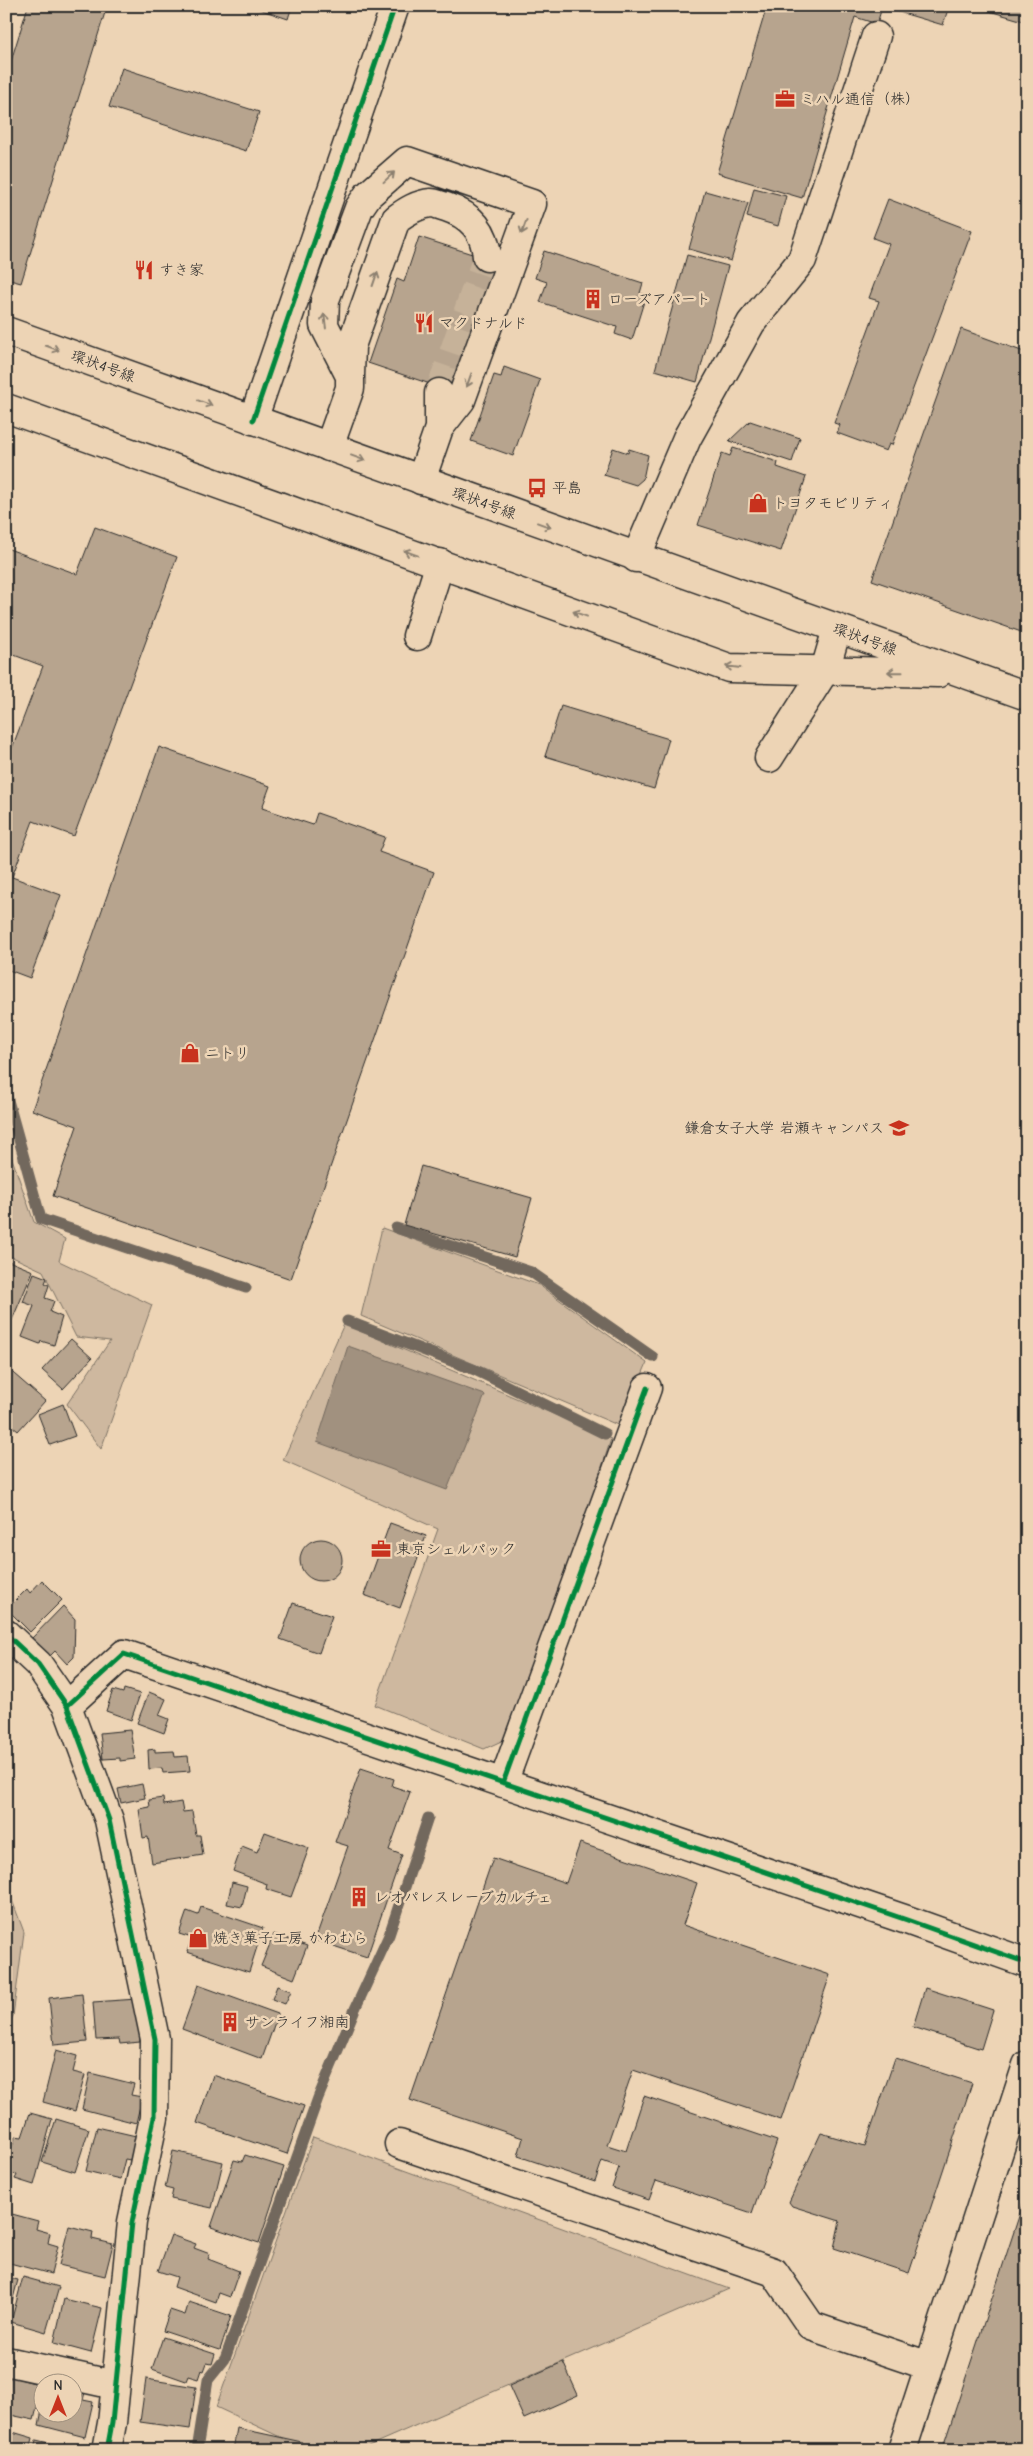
<svg xmlns="http://www.w3.org/2000/svg" width="1033" height="2456" viewBox="0 0 1033 2456" font-family="'Comic Neue','Klee One',sans-serif">
<style>
.green{fill:#ceb89f;stroke:#7c7265}
.water{fill:#a1917f;stroke:#72685d}
.lines{fill:none;stroke-linecap:round;stroke-linejoin:round}
.stream{stroke:#72685d;stroke-width:11}
.building{fill:#b7a48e;stroke:#2b2b2b}
.minor-tunnel{stroke:#c6b299;stroke-width:28;stroke-dasharray:28 14;stroke-linecap:butt}
.minor-casing{stroke:#2b2b2b;stroke-width:31}
.major-casing{stroke:#2b2b2b;stroke-width:31}
.minor{stroke:#edd4b5;stroke-width:28}
.major{stroke:#edd4b5;stroke-width:28}
.cycleway-casing{stroke:#edd4b5;stroke-width:8}
.cycleway{stroke:#00873e;stroke-width:5}
.oneway{stroke:#8c8070}
.labels{text-anchor:middle;dominant-baseline:central;stroke-width:5;stroke-linejoin:round;paint-order:stroke}
.poi-label{font-size:15px;fill:#2b2b2b;stroke:#edd4b5;text-anchor:start}
.street-label{font-size:15px;fill:#2b2b2b;stroke:#edd4b5}
</style>
<rect width="100%" height="100%" fill="#edd4b5"/>
<filter id="ink" filterUnits="userSpaceOnUse"><feTurbulence type="fractalNoise" baseFrequency=".02" numOctaves="2"/><feDisplacementMap in="SourceGraphic" scale="10" xChannelSelector="R" yChannelSelector="G"/><feConvolveMatrix kernelMatrix="1 2 1 2 8 2 1 2 1" color-interpolation-filters="sRGB"/></filter>
<g filter="url(#ink)">
<path class="green" d="M6,1141l28,81 31,17 -6,22 93,44 -51,144 -34,-45 43,-63 -34,-4 -33,-66 -37,-17z
M382,1228l157,57 108,78 -27,63 -259,-110z
M344,1324l267,115 -49,150 -54,149 -24,11 -109,-44 63,-176 -155,-69z
M6,1884l18,48 -11,84 -7,14z
M313,2137l416,152 -365,159 1,2h-57l-92,-43z"/>
<path class="water" d="M348,1346l137,49 -38,95 -130,-48z"/>
<g class="lines">
<path class="stream" d="M6,1093l35,126 205,69
M396,1228l135,44 122,85
M347,1321l128,49 130,64
M197,2450l11,-70 17,-21 93,-261 37,-89 34,-74 39,-117"/>
</g>
<path class="building" d="M28,6h79l-86,277 -15,-4v-202z
M250,6h42l-4,13z
M767,6h182l-6,19 -61,-18 -5,17 -22,-7 -53,181 -85,-25z
M972,6h55v16z
M122,68l137,44 -13,39 -137,-44z
M754,188l32,8 -8,30 -31,-9z
M705,191l43,12 -17,58 -42,-12z
M888,199l84,32 -80,214 -3,-1 -3,7 -49,-18 3,-8 -6,-2 45,-122 -10,-3 20,-54 -16,-6z
M419,237l78,25 -43,130 -86,-29 29,-84 7,3z
M544,251l99,32 -3,10 6,2 -14,45 -17,-6 2,-7 -77,-25 7,-20 -12,-4z
M687,255l41,11 -31,116 -42,-12z
M961,329l66,24v281l-155,-54z
M504,367l36,13 -27,76 -42,-15 23,-66 7,2z
M750,421l50,17 -8,24 -63,-21z
M613,448l15,5 1,-4 19,6 -5,24 -7,6 -32,-10z
M733,448l45,14 -1,5 29,10 -25,74 -83,-26 24,-72 8,3z
M95,527l82,30 -103,279 -41,-15 -21,56 49,18 -31,83 -24,-9v-205l37,-98 -37,-14v-104l71,26z
M561,706l108,33 -15,50 -109,-33z
M159,747l111,39 -8,22 51,17 4,-12 68,24 -6,15 55,20 -143,407 -238,-83 24,-70 -45,-16z
M421,1166l111,32 -17,59 -111,-32z
M6,1260l27,11 -21,49 -6,-3z
M34,1273l13,5 -2,5 4,2 -4,13 9,3 -4,11 12,5 -8,28 -13,-4 -1,3 -18,-7 12,-31 -11,-4z
M71,1339l21,19 -29,31 -21,-19z
M6,1367l39,34 -27,30 -12,-10z
M63,1404l12,32 -25,9 -12,-31z
M390,1523l36,13 -26,72 -36,-13z
M300 1560a21 21 0 1 1 42 0a21 21 0 1 1-42 0Z
M42,1580l20,20 -32,32 -23,-23 20,-20 3,4z
M293,1603l39,13 -13,37 -39,-14z
M63,1606l12,13 -1,38 -7,7 -12,-13 -6,6 -18,-18z
M124,1689l16,5 -9,26 -25,-9 7,-21 10,3z
M149,1692l17,7 -7,16 10,4 -5,14 -27,-10z
M130,1730l5,29 -15,2v-3l-17,1 -3,-26z
M155,1749v3l19,-1 1,6 13,-1 2,15 -27,2 -1,-5 -13,1 -1,-19z
M361,1768l33,11 -2,7 18,6 -21,58 13,5 -35,102 -52,-17 33,-94 -13,-4z
M142,1784l3,14 -24,5 -3,-14z
M163,1798l1,7 17,-3 2,10 9,-1 4,24h4l3,20 -51,8 -4,-26 -5,1 -4,-29 11,-2 -1,-7z
M265,1832l44,16 -18,49 -25,-8 1,-5 -34,-13 9,-25 15,6z
M580,1843l117,40 -14,42 147,50 -49,145 -148,-50 -26,75 19,6 18,-55 133,45 -25,72 -96,-32 -7,19 -37,-12 7,-21 -17,-6 -7,21 -77,-26 5,-18 -113,-38 83,-242 73,25z
M232,1882l15,4 -5,21 -15,-3z
M201,1907l62,21 -14,44 -62,-20 5,-14 -13,-4 8,-23 11,4z
M274,1934l33,12 -13,33 -33,-13z
M198,1985l80,29 -16,45 -80,-30z
M277,1986l14,5 -6,13 -13,-5z
M925,1988l68,22 -12,39 -68,-22z
M82,1994l5,48 -33,3 -5,-47z
M137,1999l3,43 -20,2 -1,-5 -23,1 -3,-38z
M56,2050l21,6 -4,16 12,3 -10,36 -32,-9z
M895,2058l77,25 -63,190 -75,-25 6,-27 -48,-15 -3,-4 32,-69 44,13z
M90,2073l44,11 -3,11 11,2 -6,26 -54,-14z
M213,2075l91,31 -17,48 -90,-31z
M30,2113l22,6 -18,66 -19,-6 2,-4 -11,-3v-18l4,1 5,-19 7,1z
M56,2119l33,10 -14,43 -33,-10z
M97,2127l39,9 -6,24 -5,-1 -5,20 -34,-8z
M173,2151l50,11 -11,46 -41,-9 2,-9 -8,-2z
M245,2155l39,12 -25,76 -48,-16 23,-67 8,2z
M1027,2192v258h-85z
M12,2214l26,7 -2,8 14,4 -2,10 10,3 -7,28 -45,-12v-25z
M69,2226l24,6 -1,7 21,5 -8,32 -46,-11z
M171,2235l25,9 -2,4 16,6 -2,5 31,12 -9,26 -11,-4 -3,9 -42,-15 3,-10 -19,-6z
M6,2277l12,3 -6,22 -4,-1 -2,7z
M23,2277l36,10 -13,45 -35,-10z
M64,2299l38,9 -11,45 -37,-10z
M189,2302l42,14 -11,34 -57,-19 7,-21 15,5z
M163,2337l52,17 -3,10 -5,-1 -3,8 -3,-1 -3,9 -10,-3 -2,5 -34,-12z
M563,2362l15,33 -54,24 -15,-33z
M12,2377l30,8 -8,35 -28,-6v-33z
M146,2379l50,8 -6,42 -50,-7z
M72,2389l13,3 -2,8 10,2 -8,35 -46,-12 3,-15v4h30z
M237,2428l65,14 -2,8h-67z
M6,2430l27,8 -3,12h-24z
M36,2440l43,10h-45z"/>
<g class="lines">
<path class="minor-tunnel" d="M439,393l48,-136"/>
<defs>
<path id="minor" d="M350,376l1,-30 45,-127c11,-8 22,-15 35,-16 5,0 10,3 15,4 24,8 39,23 41,50
M439,393v35
M253,420l142,-414
M329,447l21,-59v-12l-26,-51 1,-25 34,-92 9,-13 39,-34 125,43 -71,196 -22,28 -18,52
M636,558l51,-120 64,-115 51,-63 74,-224
M417,636l23,-73
M769,758l56,-88 12,-41
M6,1634l32,30 29,42 42,114 46,219 -1,79 -22,104 -20,201 -5,27
M67,1706l57,-52 783,266 120,43
M503,1783l144,-395
M399,2144l375,128 37,54 118,40
M6,2361l109,24
M902,2450l125,-385"/>
<path id="major" d="M6,331l1021,365
M6,408l723,260 209,5"/>
</defs>
<use href="#minor" class="minor-casing"/>
<use href="#major" class="major-casing"/>
<use href="#minor" class="minor"/>
<use href="#major" class="major"/>
<defs>
<path id="cycleway" d="M253,420l142,-414
M6,1634l32,30 29,42 42,114 46,219 -1,79 -22,104 -20,201 -5,27
M67,1706l57,-52 783,266 120,43
M503,1783l144,-395"/>
</defs>
<use href="#cycleway" class="cycleway-casing"/>
<use href="#cycleway" class="cycleway"/>
</g>
<defs><path id="oneway-shaft" d="M-6 0H5M1.5-3L5.5 0L1.5 3" fill="none" stroke-width="1.6" stroke-linecap="round" stroke-linejoin="round" transform="scale(1.25)"/></defs>
<g class="oneway">
<use href="#oneway-shaft" transform="translate(389 177) rotate(-43)"/>
<use href="#oneway-shaft" transform="translate(524 227) rotate(110)"/>
<use href="#oneway-shaft" transform="translate(375 279) rotate(-71)"/>
<use href="#oneway-shaft" transform="translate(325 321) rotate(-97)"/>
<use href="#oneway-shaft" transform="translate(52 348) rotate(20)"/>
<use href="#oneway-shaft" transform="translate(469 380) rotate(110)"/>
<use href="#oneway-shaft" transform="translate(205 403) rotate(20)"/>
<use href="#oneway-shaft" transform="translate(358 458) rotate(20)"/>
<use href="#oneway-shaft" transform="translate(544 525) rotate(20)"/>
<use href="#oneway-shaft" transform="translate(411 553) rotate(-160)"/>
<use href="#oneway-shaft" transform="translate(580 614) rotate(-160)"/>
<use href="#oneway-shaft" transform="translate(733 667) rotate(-173)"/>
<use href="#oneway-shaft" transform="translate(895 672) rotate(-179)"/>
</g>
</g>
<defs>
<symbol id="office-bare" viewBox="-9 -9 18 18"><path d="M-6-3h4V-5.5h4V-3h4V5H-6ZM-1-4.5V-3h2v-1.5ZM-6 0V1H6V0Z" fill="#c8321e" stroke="#edd4b5" stroke-width="2.5" paint-order="stroke"/></symbol>
<symbol id="restaurant-bare" viewBox="-9 -9 18 18"><path d="M-5-6h1v4h1v-4h1v4h1v-4h1v5L-1.5 .5V6h-2V.5L-5-1ZM5-6V6H3V1.5H1.5Q1.5-4 5-6Z" fill="#c8321e" stroke="#edd4b5" stroke-width="2.5" paint-order="stroke"/></symbol>
<symbol id="building-bare" viewBox="-9 -9 18 18"><path d="M-4-6H4V6H1V3H-1V6H-4ZM-2.5-4.3h1.7v1.8h-1.7ZM.8-4.3h1.7v1.8H.8ZM-2.5-1h1.7V.8h-1.7ZM.8-1h1.7V.8H.8Z" fill="#c8321e" stroke="#edd4b5" stroke-width="2.5" paint-order="stroke"/></symbol>
<symbol id="bus-bare" viewBox="-9 -9 18 18"><path d="M-5-6H5V4H4V6H2V4H-2V6H-4V4H-5ZM-3.5-4V0h7V-4ZM-3.5 1.2v1.5H-2V1.2ZM2 1.2v1.5H3.5V1.2Z" fill="#c8321e" stroke="#edd4b5" stroke-width="2.5" paint-order="stroke"/></symbol>
<symbol id="shop-bare" viewBox="-9 -9 18 18"><path d="M-5-2.5h2.3a2.7 3.5 0 0 1 5.4 0H5L5.5 6h-11ZM-1.5-2.5h3a1.5 2.3 0 0 0-3 0Z" fill="#c8321e" stroke="#edd4b5" stroke-width="2.5" paint-order="stroke"/></symbol>
<symbol id="university-bare" viewBox="-9 -9 18 18"><path d="M0-5L7-2L0 1L-7-2ZM-4 1L0 2.5L4 1V4Q0 6-4 4Z" fill="#c8321e" stroke="#edd4b5" stroke-width="2.5" paint-order="stroke"/></symbol>
</defs>
<g fill-rule="evenodd">
<use href="#office-bare" x="771" y="85" width="28" height="28"/>
<use href="#restaurant-bare" x="130" y="256" width="28" height="28"/>
<use href="#building-bare" x="579" y="285" width="28" height="28"/>
<use href="#restaurant-bare" x="410" y="309" width="28" height="28"/>
<use href="#bus-bare" x="523" y="474" width="28" height="28"/>
<use href="#shop-bare" x="744" y="489" width="28" height="28"/>
<use href="#shop-bare" x="176" y="1039" width="28" height="28"/>
<use href="#university-bare" x="885" y="1114" width="28" height="28"/>
<use href="#office-bare" x="367" y="1535" width="28" height="28"/>
<use href="#building-bare" x="345" y="1883" width="28" height="28"/>
<use href="#shop-bare" x="184" y="1924" width="28" height="28"/>
<use href="#building-bare" x="216" y="2008" width="28" height="28"/>
</g>
<g class="labels">
<g class="poi-label">
<text x="800" y="99">ミハル通信（株）</text>
<text x="159" y="270">すき家</text>
<text x="608" y="299">ローズアパート</text>
<text x="439" y="323">マクドナルド</text>
<text x="552" y="488">平島</text>
<text x="773" y="503">トヨタモビリティ</text>
<text x="205" y="1053">ニトリ</text>
<text x="884" y="1128" text-anchor="end">鎌倉女子大学 岩瀬キャンパス</text>
<text x="396" y="1549">東京シェルパック</text>
<text x="374" y="1897">レオパレスレーブカルチェ</text>
<text x="213" y="1938">焼き菓子工房 かわむら</text>
<text x="245" y="2022">サンライフ湘南</text>
</g>
<g class="street-label">
<text transform="translate(103 366) rotate(20)">環状4号線</text>
<text transform="translate(484 503) rotate(20)">環状4号線</text>
<text transform="translate(865 639) rotate(20)">環状4号線</text>
</g>
</g>
<rect width="1033" height="2456" fill="none" stroke="#edd4b5" stroke-width="25"/>
<rect x="12" y="12" width="1008" height="2431" fill="none" stroke="#2b2b2b" stroke-width="2" filter="url(#ink)"/>
<g transform="translate(58 2398)"><circle r="24" fill="#edd4b5" stroke="#9f907e"/>
<path d="M0-4L9 19L0 12L-9 19Z" fill="#c8321e"/>
<text y="-8" font-size="14" font-weight="bold" text-anchor="middle" fill="#2b2b2b">N</text>
</g>
</svg>
